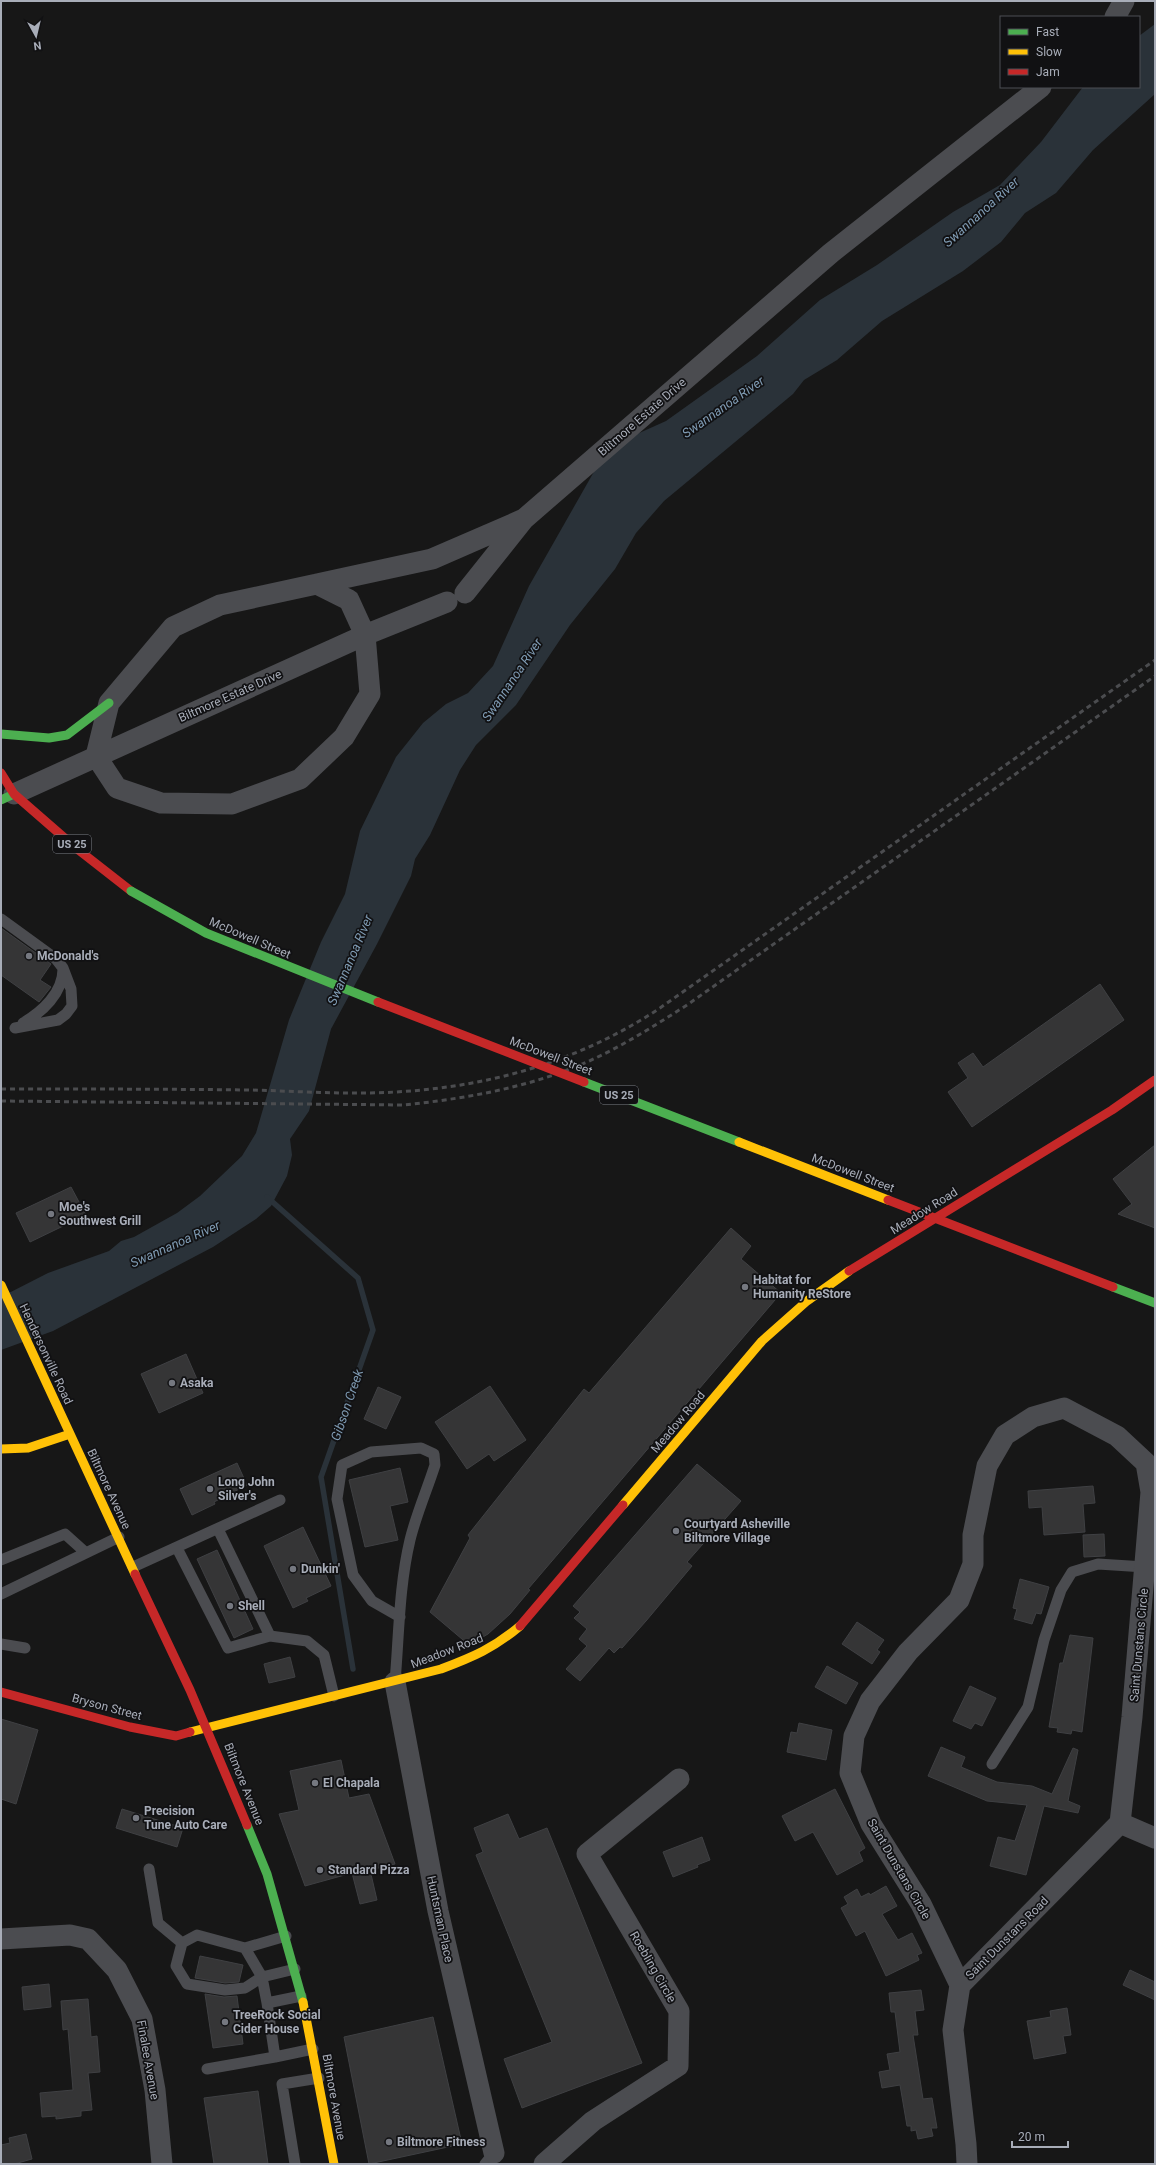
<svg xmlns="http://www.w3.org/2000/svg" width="1156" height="2165" viewBox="0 0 1156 2165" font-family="Roboto,sans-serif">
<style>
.water{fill:#2a3239}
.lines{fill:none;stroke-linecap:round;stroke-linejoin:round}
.stream{stroke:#2a3239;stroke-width:5.5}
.building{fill:#353536;stroke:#3f4043}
.lane{stroke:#4b4c50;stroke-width:11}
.street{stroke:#4b4c50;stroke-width:21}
.fast{stroke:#4caf50;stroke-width:9}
.slow{stroke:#ffc107;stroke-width:9}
.jam{stroke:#c62828;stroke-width:9}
.rail{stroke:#4b4c4f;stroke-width:3;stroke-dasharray:5 4;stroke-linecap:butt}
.fast-bridge{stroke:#4caf50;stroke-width:9}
.slow-bridge{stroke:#ffc107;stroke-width:9}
.jam-bridge{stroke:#c62828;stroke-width:9}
.poi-dot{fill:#757880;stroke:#111113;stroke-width:1.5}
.labels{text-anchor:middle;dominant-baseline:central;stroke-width:3.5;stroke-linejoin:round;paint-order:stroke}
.shield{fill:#111113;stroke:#7b7e86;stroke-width:1}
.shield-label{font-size:11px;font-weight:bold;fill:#a8adb8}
.street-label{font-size:12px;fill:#a8adb8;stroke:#111113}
.poi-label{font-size:12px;font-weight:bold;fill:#a8adb8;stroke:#111113;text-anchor:start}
.water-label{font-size:13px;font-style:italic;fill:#7f9bb3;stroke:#111113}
</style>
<rect width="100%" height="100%" fill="#171717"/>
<path class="water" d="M1155,24v70l-62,56 -37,43 -31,20 -24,29 -38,29 -81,50 -45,39 -33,20 -11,14 -129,107 -28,32 -21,36 -45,56 -54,80 -40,40 -16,25 -30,65 -15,24 -4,17 -34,68 -46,85 -22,82 -19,28 2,16 -5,21 -16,30 -15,13 -43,28 -160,84 -52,19v-53l47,-24 61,-22 12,-10 13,-4 43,-24 23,-17 42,-40 14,-23 33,-113 32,-78 24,-48 15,-63 36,-74 27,-34 23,-19 22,-11 25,-27 36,-80 79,-139 58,-26 91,-65 63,-56 57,-35 76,-53 47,-27 41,-43 42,-55h56v-51z"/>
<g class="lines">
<path class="stream" d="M267,1197l91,81 15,52 -52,147 32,192"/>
</g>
<path class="building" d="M1,928l50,36 -11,16 11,7 -12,15 -38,-27z
M1100,984l24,36 -152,107 -24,-35 20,-14 -10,-15 15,-10 10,14z
M1155,1145v83l-37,-14 14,-10 -19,-25z
M71,1187l15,28 -56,27 -14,-29z
M731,1228l20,18 -10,13 40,34 -253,296 2,1 -20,24 -22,20 -19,11 -39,-33 40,-74 -2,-3 116,-146 5,4z
M186,1354l17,39 -44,20 -18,-39z
M490,1386l36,54 -32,21 -5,-7 -22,15 -32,-47z
M378,1387l23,10 -15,32 -22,-10z
M237,1463l10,22 -33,17 1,2 -23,11 -12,-26z
M697,1464l44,37 -54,61 5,4 -46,55 -24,27 -2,-1 -6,6 -5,-5 -29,33 -14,-12 21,-23 -8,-7 8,-10 -13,-11 6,-6 -7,-6z
M400,1468l8,34 -18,4 8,34 -33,7 -16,-67z
M1093,1486l2,17 -12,1 2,28 -41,3 -2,-28 -13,1 -1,-17z
M303,1527l28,59 -25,12 2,3 -15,7 -29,-62z
M1104,1534l1,22 -21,1 -1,-22z
M217,1550l36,79 -19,9 -37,-79z
M1020,1579l29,8 -8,27 -5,-1 -4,11 -18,-5 3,-10 -4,-1z
M857,1622l27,18 -7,10 3,2 -8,12 -30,-20z
M1070,1635l23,3 -11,94 -10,-2 -1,4 -14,-2 1,-4 -9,-1 11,-64h3z
M290,1657l5,20 -26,6 -5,-19z
M827,1666l31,17 -12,21 -31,-17z
M970,1686l26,12 -14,28 -7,-3 -4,6 -18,-8z
M1,1719l37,11 -22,74 -15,-5z
M799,1723l33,7 -6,30 -39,-8 4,-20 6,1z
M941,1747l24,10 -4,10 36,15 35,4 20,8 21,-46 5,2 -10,51 12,5 -2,7 -34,-7 -18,69 -36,-9 8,-29 17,4 12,-36 -40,-4 -59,-25z
M341,1760l8,38 20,-4 26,70 -25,6 7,30 -17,4 -8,-31 -47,13 -26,-72 20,-4 -9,-39z
M835,1789l30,59 -6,4 4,9 -26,14 -24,-43 -18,9 -13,-25z
M122,1809l61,19 -6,19 -61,-19z
M508,1814l11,25 28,-11 95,235 -120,45 -18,-49 48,-17 -76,-187 7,-3 -9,-24z
M702,1837l8,23 -13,5 1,2 -25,10 -10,-25z
M886,1886l11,20 -15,8 16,26 14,-7 10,20 -5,2 2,5 -33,16 -21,-45 -9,5 -15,-28 7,-4 -4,-7 13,-8 4,8 8,-4 1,2z
M200,1956l43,9 -4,17 -14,1 -30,-5z
M1130,1970l25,12v18l-32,-15z
M49,1984l2,23 -27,3 -2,-23z
M921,1990l3,20 -9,1 3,24h-5l10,64 9,-1 5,30h-6l2,8 -15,3 -2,-9 -5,1v-5h-4l-7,-41 -18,3 -3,-16 11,-2 -3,-16 13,-2 -5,-40h-4l-2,-19z
M205,1994l19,3 13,-1 6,48 -30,4z
M88,1999l3,38 6,-1 3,36 -12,1 4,37 -11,1v5l-25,3v-3l-14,1 -2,-24 33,-3 -5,-61 -5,1 -2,-29z
M1067,2008l4,27 -8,1 3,17 -32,6 -7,-38 24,-4 -1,-6z
M433,2017l29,127 -93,20 -25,-127z
M258,2091l10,73h-54l-10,-66z
M26,2134l6,25 -18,5h-13v-19l9,-2 -1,-5z"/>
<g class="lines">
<path class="lane" d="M1,919l55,40 7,9 8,21 1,17 -6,8 -8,6 -43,8
M23,1023c19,-11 40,-30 40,-54
M218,1529l52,107
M177,1548l51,100 42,-12 37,5 17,14 10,41
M1,1560l64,-26 20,18
M133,1567l147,-67
M1,1594l118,-57
M1,1644l24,4
M395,1682c4,-46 4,-96 15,-142 6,-25 17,-50 25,-75l-1,-11 -13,-6 -50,4 -29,13 -5,34 16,76 19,26 28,16
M992,1764l36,-57 16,-67 17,-50 11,-18 26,-8 47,3
M149,1869l9,54 24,20
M245,1948l41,-12
M301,1996l-34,7 8,54 38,-8
M267,2003l-5,-26 -17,-29 -48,-13 -15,8 -6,23 11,18 38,6 20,-2 17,-11 33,-8
M207,2069l68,-12
M295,2164l-13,-80 37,-6
M485,2164l9,-11"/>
<path class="street" d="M1115,17l9,-16
M317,584l32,16 16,35 5,59 -26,43 -44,42 -68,25 -71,-1 -44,-15 -21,-32 13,-53 64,-76 47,-22 212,-46 92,-40
M465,593l59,-74 307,-266 210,-166
M14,794l351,-159 82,-33
M395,1682l43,229 56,242
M1,1939l69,-4 18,4 29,31 25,49 13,71 7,74
M960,1985l-39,-81 -50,-80 -21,-51 4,-37 16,-35 38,-49 51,-52 14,-36v-29l14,-69 18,-31 28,-18 31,-9 53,28 29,27 5,29 -19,225 -12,106
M544,2164l49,-43 85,-55 1,-55 -92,-157 92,-75
M967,2164l-1,-20 -13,-114 7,-45 160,-162 35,15"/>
<path class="fast" d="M1,734l48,4 18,-3 42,-32
M1,800l13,-6
M1113,1287l42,16
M247,1825l20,49 36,128"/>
<path class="slow" d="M1,1285l134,289
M1,1449l27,-1 42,-14
M623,1505l139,-164 45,-40 42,-30
M190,1732l251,-63c32,-12 53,-21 79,-43
M303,2002l31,162"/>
<path class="jam" d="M1,773l13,21 62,54 55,43
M849,1271l263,-161 43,-30
M135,1574l55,116 57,135
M520,1626l103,-121
M1,1692l129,35 46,9 14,-4"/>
<path class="rail" d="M1,1089c83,0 165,0 248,1 48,1 98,5 146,2 95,-5 185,-31 265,-84l495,-348
M1,1101l403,4c57,-6 117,-16 171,-38 40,-16 76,-39 112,-62l468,-329"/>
<path class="fast-bridge" d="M131,891l75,42 172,69
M584,1082l155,60"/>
<path class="slow-bridge" d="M739,1142l149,58"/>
<path class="jam-bridge" d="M378,1002l206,80
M888,1200l225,87"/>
</g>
<g class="poi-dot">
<circle cx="29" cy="956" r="4"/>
<circle cx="51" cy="1214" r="4"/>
<circle cx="745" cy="1287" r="4"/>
<circle cx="172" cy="1383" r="4"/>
<circle cx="210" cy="1489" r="4"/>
<circle cx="676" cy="1531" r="4"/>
<circle cx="293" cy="1569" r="4"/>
<circle cx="230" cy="1606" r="4"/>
<circle cx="315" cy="1783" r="4"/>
<circle cx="136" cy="1818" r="4"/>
<circle cx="320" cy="1870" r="4"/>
<circle cx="225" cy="2022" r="4"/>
<circle cx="389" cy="2142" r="4"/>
</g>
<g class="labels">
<g class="shield">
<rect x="53" y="835" width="38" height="18" rx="3"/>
<rect x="600" y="1086" width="38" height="18" rx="3"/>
</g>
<g class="shield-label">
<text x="72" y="844">US 25</text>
<text x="619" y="1095">US 25</text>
</g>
<g class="street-label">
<text transform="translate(642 417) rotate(-41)">Biltmore Estate Drive</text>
<text transform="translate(230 696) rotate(-24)">Biltmore Estate Drive</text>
<text transform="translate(250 938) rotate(23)">McDowell Street</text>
<text transform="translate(551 1056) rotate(21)">McDowell Street</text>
<text transform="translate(853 1173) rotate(21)">McDowell Street</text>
<text transform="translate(924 1211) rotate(-32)">Meadow Road</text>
<text transform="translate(46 1354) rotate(65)">Hendersonville Road</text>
<text transform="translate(678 1422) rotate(-50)">Meadow Road</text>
<text transform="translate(109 1489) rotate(65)">Biltmore Avenue</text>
<text transform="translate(1139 1645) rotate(-85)">Saint Dunstans Circle</text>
<text transform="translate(447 1651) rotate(-21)">Meadow Road</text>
<text transform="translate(107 1707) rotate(15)">Bryson Street</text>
<text transform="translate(244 1784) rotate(68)">Biltmore Avenue</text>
<text transform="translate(899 1869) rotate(60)">Saint Dunstans Circle</text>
<text transform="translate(440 1919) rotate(78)">Huntsman Place</text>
<text transform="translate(1007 1938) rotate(-45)">Saint Dunstans Road</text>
<text transform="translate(653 1967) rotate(60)">Roebling Circle</text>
<text transform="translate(148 2060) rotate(80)">Finalee Avenue</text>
<text transform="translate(334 2097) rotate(80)">Biltmore Avenue</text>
</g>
<g class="poi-label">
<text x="37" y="956">McDonald's</text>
<text x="59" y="1207">Moe's<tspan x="59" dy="14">Southwest Grill</tspan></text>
<text x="753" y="1280">Habitat for<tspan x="753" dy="14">Humanity ReStore</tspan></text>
<text x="180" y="1383">Asaka</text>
<text x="218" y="1482">Long John<tspan x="218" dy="14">Silver's</tspan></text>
<text x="684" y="1524">Courtyard Asheville<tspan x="684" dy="14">Biltmore Village</tspan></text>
<text x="301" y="1569">Dunkin'</text>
<text x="238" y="1606">Shell</text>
<text x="323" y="1783">El Chapala</text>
<text x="144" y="1811">Precision<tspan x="144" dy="14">Tune Auto Care</tspan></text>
<text x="328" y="1870">Standard Pizza</text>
<text x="233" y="2015">TreeRock Social<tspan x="233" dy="14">Cider House</tspan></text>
<text x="397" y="2142">Biltmore Fitness</text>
</g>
<g class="water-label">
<text transform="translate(981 212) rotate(-42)">Swannanoa River</text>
<text transform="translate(723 407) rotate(-35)">Swannanoa River</text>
<text transform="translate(512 680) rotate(-56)">Swannanoa River</text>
<text transform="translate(350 960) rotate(-67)">Swannanoa River</text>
<text transform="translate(175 1244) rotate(-24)">Swannanoa River</text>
<text transform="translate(347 1405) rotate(-71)">Gibson Creek</text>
</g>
</g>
<rect width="1156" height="2165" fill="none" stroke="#a8adb8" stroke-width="4"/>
<rect x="1000" y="16" width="140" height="72" fill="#111113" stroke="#4d4f55"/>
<rect x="1008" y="29" width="20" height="6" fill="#4caf50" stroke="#4d4f55"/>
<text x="1036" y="36" font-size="12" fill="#a8adb8">Fast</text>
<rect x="1008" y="49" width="20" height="6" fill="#ffc107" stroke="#4d4f55"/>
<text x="1036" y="56" font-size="12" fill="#a8adb8">Slow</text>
<rect x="1008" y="69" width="20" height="6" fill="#c62828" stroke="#4d4f55"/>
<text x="1036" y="76" font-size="12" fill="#a8adb8">Jam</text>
<g transform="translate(36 36) rotate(172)" stroke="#111113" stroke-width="3" paint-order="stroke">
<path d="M0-3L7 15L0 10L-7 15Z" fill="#a8adb8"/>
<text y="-6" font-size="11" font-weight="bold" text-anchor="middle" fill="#a8adb8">N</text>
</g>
<path d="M1012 2141v6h56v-6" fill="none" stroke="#a8adb8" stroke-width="2"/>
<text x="1018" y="2141" font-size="12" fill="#a8adb8" stroke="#111113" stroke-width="3" paint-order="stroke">20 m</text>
</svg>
